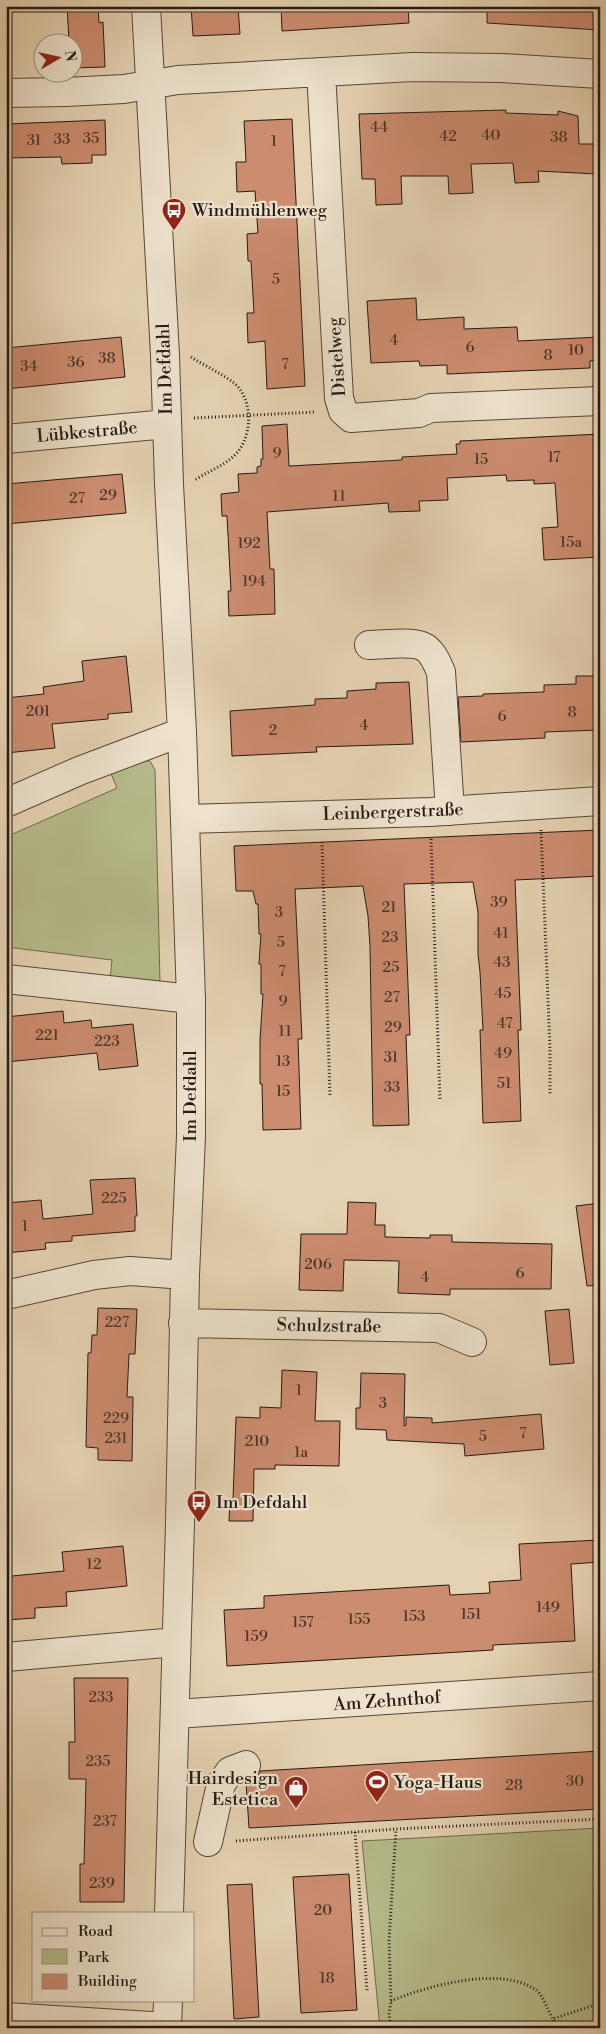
<svg xmlns="http://www.w3.org/2000/svg" width="606" height="2034" viewBox="0 0 606 2034" font-family="'Libre Bodoni',serif">
<style>
.green{fill:#b6bb8b;stroke:#6e6a50}
.building{fill:#cc8c70;stroke:#251914}
.lines{fill:none;stroke-linecap:round;stroke-linejoin:round}
.minor-casing{stroke:#55473c;stroke-width:30}
.path{stroke:#251914;stroke-width:3;stroke-dasharray:1 2.5;stroke-linecap:butt}
.minor{stroke:#eee2cd;stroke-width:28}
.labels{text-anchor:middle;dominant-baseline:central;stroke-width:4.5;stroke-linejoin:round;paint-order:stroke}
.number-label{font-size:15px;fill:#4f362b}
.poi-label{font-size:18px;fill:#251914;stroke:#eee2cd;text-anchor:start}
.street-label{font-size:18px;fill:#251914;stroke:#eee2cd}
</style>
<rect width="100%" height="100%" fill="#e5d2b2"/>
<filter id="stains"><feTurbulence type="fractalNoise" baseFrequency=".004" numOctaves="4"/><feColorMatrix values="0 0 0 0 .2 0 0 0 0 .09 0 0 0 0 .02 0 0 0 .5 -.17"/></filter>
<radialGradient id="worn" r=".72"><stop offset=".6" stop-color="#630" stop-opacity="0"/><stop offset="1" stop-color="#630" stop-opacity=".3"/></radialGradient>
<path class="green" d="M135,760l15,1 5,9 5,213 -50,-3 2,-20 -106,-13v-110l111,-49 -8,-19z
M600,1828v200h-220l-18,-187z"/>
<path class="building" d="M67,6h31l1,17 4,-1 2,45 -33,1v-26h-3z
M191,6h47l2,28 -47,2z
M281,6h127l1,17 -127,8z
M487,6h113v24l-113,-7z
M506,110v3l52,2v-4l20,5 1,28h15l3,30 -59,-3 1,11 -24,1 -2,-20 -42,1 2,29 -24,1 -1,-18h-47l1,28 -26,1 -1,-26h-13l-3,-65z
M292,119l13,267 -38,3 -2,-48 -17,2 -1,-30h7l-3,-52h-3l-1,-27 11,-1 -3,-42 -18,1 -1,-30h10l-2,-41z
M105,120l1,35h-14v8l-30,1 -1,-7 -55,1v-34z
M416,298l1,22 47,-3v12l53,-2 1,14 82,-4v23l-10,1v7l-143,6v-9l-27,1 -1,-5 -48,2 -4,-62z
M121,337l4,40 -119,12v-41z
M287,424l2,42 113,-6v-3l55,-3 -1,-10h4v-3l140,-7v123l-56,3 -2,-32 16,-1 -3,-44 -21,1v-4l-27,1 -1,-6 -59,3 1,22 -29,1 1,10 -31,1 -1,-9 -121,9 3,57h4l1,45 -46,2 -1,-25h3l-4,-75h-5l-1,-22 18,-2 -1,-18 19,-1v-6l4,-1v-7h2l-1,-33z
M122,474l4,39 -120,11v-40z
M126,656l6,56 -24,2v5l-56,5 3,24 -49,5v-55l38,-4 -1,-7 41,-6 -2,-20z
M576,676h24v54l-55,2v6l-84,4 -3,-45 25,-1v-2l61,-2v-7l32,-1z
M409,682l4,62 -97,3 1,5 -85,4 -2,-45 85,-6v-6l32,-1v-7l29,-2v-6z
M600,830v46l-85,4 6,150h-3l3,91 -38,2 -3,-93h3l-3,-58 -2,-18v-42l-5,-30 -69,2 6,151h-4l3,90 -36,1 -3,-180 -2,-30 -5,-30 -68,3 7,150h-4l3,90 -38,1 -1,-46h-2v-44l3,-46h-2v-30h-2l2,-30h-2l-1,-30h-2l-3,-13h-17l-2,-45z
M63,1011l1,12 27,-3 1,8 41,-4 5,42 -39,4 -2,-17 -91,9v-45z
M135,1178l2,38h-2v15l-63,5v5l-27,2 1,6 -40,4v-50l35,-3 2,19 50,-5 -3,-34z
M348,1202l28,1 -1,22h10v12l45,1v-3h22v7l100,2 -1,45h-101v6l-52,-2 1,-32 -55,-1 -1,31 -44,-1 2,-56h46z
M600,1203v82l-13,1 -11,-80z
M98,1308l39,1 -2,45h-6l-2,43h6l-1,64 -34,-1v-12l-12,-1 2,-94h3l1,-18h5z
M569,1309l5,54 -24,2 -5,-54z
M282,1370l35,2 -2,49h25l-1,45 -64,-1v4h-21l-1,52h-24l1,-22h3l3,-82 24,1v-11l21,1z
M361,1373l44,1 -1,52 2,-1v-8l26,1v5l109,-9 3,35 -79,7 -1,-12 -77,-4 -1,-10 -30,-1v-21h4z
M600,1540v22l-29,2 4,77 -82,4v5l-266,16 -3,-56 40,-2v-12l185,-11 1,10 40,-2 -1,-11 32,-2 -2,-36z
M123,1546l4,40 -61,6 1,14 -32,2v10l-29,2v-38h6v-6l52,-5 -2,-19z
M74,1678h54l-4,224h-44v-38h4l2,-85h-17v-37h6z
M600,1751v58l-351,19 -3,-46 12,-7 2,-4z
M349,1874l8,136 -56,3 -8,-136z
M252,1884l7,133 -25,2 -7,-134z"/>
<g class="lines">
<defs>
<path id="minor" d="M146,6l19,349 4,129 13,248 9,267v137l-6,139 -5,248 -11,390
M321,72l18,326 4,13 8,7 68,-5 12,-5 169,-7
M6,93l60,-1 58,-3 54,-9 235,-13 89,1 98,6
M6,439l161,-15
M369,645c14,0 40,-4 53,1 10,4 15,17 19,26l9,139
M6,803l73,-32 103,-39
M185,819l245,-7 170,-11
M6,979l185,20
M6,1295l88,-20 36,-4 55,4
M183,1323l256,5 33,14
M6,1657l170,-15
M175,1714l425,-28
M208,1842l13,-58 9,-13 16,-6
M6,2017l161,10
M167,2028l1,-28"/>
</defs>
<use href="#minor" class="minor-casing"/>
<path class="path" d="M191,357c14,9 30,16 43,26 20,17 19,55 0,73 -11,10 -27,16 -39,24
M194,418l121,-6
M541,830l9,218v47
M431,839l9,261
M322,842l8,254
M355,1832l12,158
M236,1841l160,-12 204,-10
M391,2001c36,-15 110,-36 145,-11 7,5 12,21 17,29
M391,2028l-2,-14 2,-13 -2,-60 7,-112
M555,2028l-2,-9 47,-16"/>
<use href="#minor" class="minor"/>
</g>
<defs>
<symbol id="bus-pin" viewBox="-11 -11 22 30"><path d="M0 17L-7.5 6A9.5 9.5 0 1 1 7.5 6Z" fill="#8f2418" stroke="#eee2cd"/><path d="M-5-6H5V4H4V6H2V4H-2V6H-4V4H-5ZM-3.5-4V0h7V-4ZM-3.5 1.2v1.5H-2V1.2ZM2 1.2v1.5H3.5V1.2Z" fill="#fff"/></symbol>
<symbol id="stadium-pin" viewBox="-11 -11 22 30"><path d="M0 17L-7.5 6A9.5 9.5 0 1 1 7.5 6Z" fill="#8f2418" stroke="#eee2cd"/><path d="M0-5a6.5 5 0 1 0 0 10a6.5 5 0 1 0 0-10ZM-3.5-1.8h7v3.6h-7Z" fill="#fff"/></symbol>
<symbol id="shop-pin" viewBox="-11 -11 22 30"><path d="M0 17L-7.5 6A9.5 9.5 0 1 1 7.5 6Z" fill="#8f2418" stroke="#eee2cd"/><path d="M-5-2.5h2.3a2.7 3.5 0 0 1 5.4 0H5L5.5 6h-11ZM-1.5-2.5h3a1.5 2.3 0 0 0-3 0Z" fill="#fff"/></symbol>
</defs>
<g fill-rule="evenodd">
<use href="#bus-pin" x="160" y="196" width="28" height="38"/>
<use href="#bus-pin" x="185" y="1488" width="28" height="38"/>
<use href="#stadium-pin" x="363" y="1768" width="28" height="38"/>
<use href="#shop-pin" x="282" y="1774" width="28" height="38"/>
</g>
<g class="labels">
<g class="number-label">
<text x="379" y="127">44</text>
<text x="491" y="135">40</text>
<text x="448" y="136">42</text>
<text x="559" y="137">38</text>
<text x="91" y="138">35</text>
<text x="62" y="139">33</text>
<text x="34" y="140">31</text>
<text x="274" y="141">1</text>
<text x="276" y="279">5</text>
<text x="394" y="340">4</text>
<text x="470" y="347">6</text>
<text x="576" y="350">10</text>
<text x="548" y="355">8</text>
<text x="107" y="358">38</text>
<text x="76" y="362">36</text>
<text x="285" y="364">7</text>
<text x="29" y="366">34</text>
<text x="277" y="453">9</text>
<text x="554" y="457">17</text>
<text x="481" y="459">15</text>
<text x="108" y="495">29</text>
<text x="339" y="496">11</text>
<text x="77" y="498">27</text>
<text x="571" y="542">15a</text>
<text x="249" y="543">192</text>
<text x="254" y="581">194</text>
<text x="38" y="711">201</text>
<text x="572" y="712">8</text>
<text x="502" y="716">6</text>
<text x="364" y="725">4</text>
<text x="273" y="730">2</text>
<text x="499" y="902">39</text>
<text x="389" y="907">21</text>
<text x="279" y="912">3</text>
<text x="501" y="933">41</text>
<text x="390" y="937">23</text>
<text x="281" y="942">5</text>
<text x="502" y="962">43</text>
<text x="391" y="967">25</text>
<text x="282" y="971">7</text>
<text x="503" y="993">45</text>
<text x="392" y="997">27</text>
<text x="283" y="1001">9</text>
<text x="505" y="1023">47</text>
<text x="393" y="1027">29</text>
<text x="285" y="1031">11</text>
<text x="47" y="1035">221</text>
<text x="107" y="1041">223</text>
<text x="503" y="1053">49</text>
<text x="391" y="1057">31</text>
<text x="283" y="1061">13</text>
<text x="504" y="1083">51</text>
<text x="392" y="1087">33</text>
<text x="283" y="1091">15</text>
<text x="114" y="1198">225</text>
<text x="25" y="1226">1</text>
<text x="318" y="1264">206</text>
<text x="520" y="1273">6</text>
<text x="425" y="1277">4</text>
<text x="117" y="1322">227</text>
<text x="299" y="1390">1</text>
<text x="383" y="1403">3</text>
<text x="116" y="1418">229</text>
<text x="523" y="1433">7</text>
<text x="483" y="1436">5</text>
<text x="116" y="1438">231</text>
<text x="257" y="1441">210</text>
<text x="301" y="1452">1a</text>
<text x="94" y="1564">12</text>
<text x="548" y="1607">149</text>
<text x="471" y="1614">151</text>
<text x="414" y="1616">153</text>
<text x="359" y="1619">155</text>
<text x="303" y="1622">157</text>
<text x="256" y="1636">159</text>
<text x="101" y="1697">233</text>
<text x="98" y="1761">235</text>
<text x="575" y="1781">30</text>
<text x="514" y="1785">28</text>
<text x="105" y="1821">237</text>
<text x="102" y="1883">239</text>
<text x="323" y="1910">20</text>
<text x="327" y="1978">18</text>
</g>
<g class="poi-label">
<text x="192" y="210">Windmühlenweg</text>
<text x="216" y="1502">Im Defdahl</text>
<text x="278" y="1778" text-anchor="end">Hairdesign<tspan x="278" dy="21">Estetica</tspan></text>
<text x="394" y="1782">Yoga-Haus</text>
</g>
<g class="street-label">
<text transform="translate(337 357) rotate(-94)">Distelweg</text>
<text transform="translate(165 369) rotate(-92)">Im Defdahl</text>
<text transform="translate(87 432) rotate(-5)">Lübkestraße</text>
<text transform="translate(393 812) rotate(-2)">Leinbergerstraße</text>
<text transform="translate(190 1096) rotate(-90)">Im Defdahl</text>
<text transform="translate(329 1326) rotate(1)">Schulzstraße</text>
<text transform="translate(387 1701) rotate(-4)">Am Zehnthof</text>
</g>
</g>
<rect width="606" height="2034" fill="none" stroke="#e5d2b2" stroke-width="25"/>
<rect x="8" y="8" width="591" height="2019" fill="none" stroke="#251914" stroke-width="2.5"/>
<rect x="12" y="12" width="581" height="2009" fill="none" stroke="#251914"/>
<rect x="32" y="1912" width="162" height="90" fill="#eee2cd" stroke="#9e9283"/>
<rect x="42" y="1928" width="25" height="8" fill="#eee2cd" stroke="#9e9283"/>
<text x="78" y="1936" font-size="15" fill="#251914">Road</text>
<rect x="42" y="1949" width="25" height="15" fill="#b6bb8b" stroke="#9e9283"/>
<text x="78" y="1962" font-size="15" fill="#251914">Park</text>
<rect x="42" y="1974" width="25" height="15" fill="#cc8c70" stroke="#9e9283"/>
<text x="78" y="1986" font-size="15" fill="#251914">Building</text>
<g transform="translate(58 58) rotate(81)"><circle r="24" fill="#eee2cd" stroke="#9e9283"/>
<path d="M0-4L9 19L0 12L-9 19Z" fill="#8f2418"/>
<text y="-8" font-size="14" font-weight="bold" text-anchor="middle" fill="#251914">N</text>
</g>
<rect width="100%" height="100%" filter="url(#stains)"/>
<rect width="100%" height="100%" fill="url(#worn)"/>
</svg>
